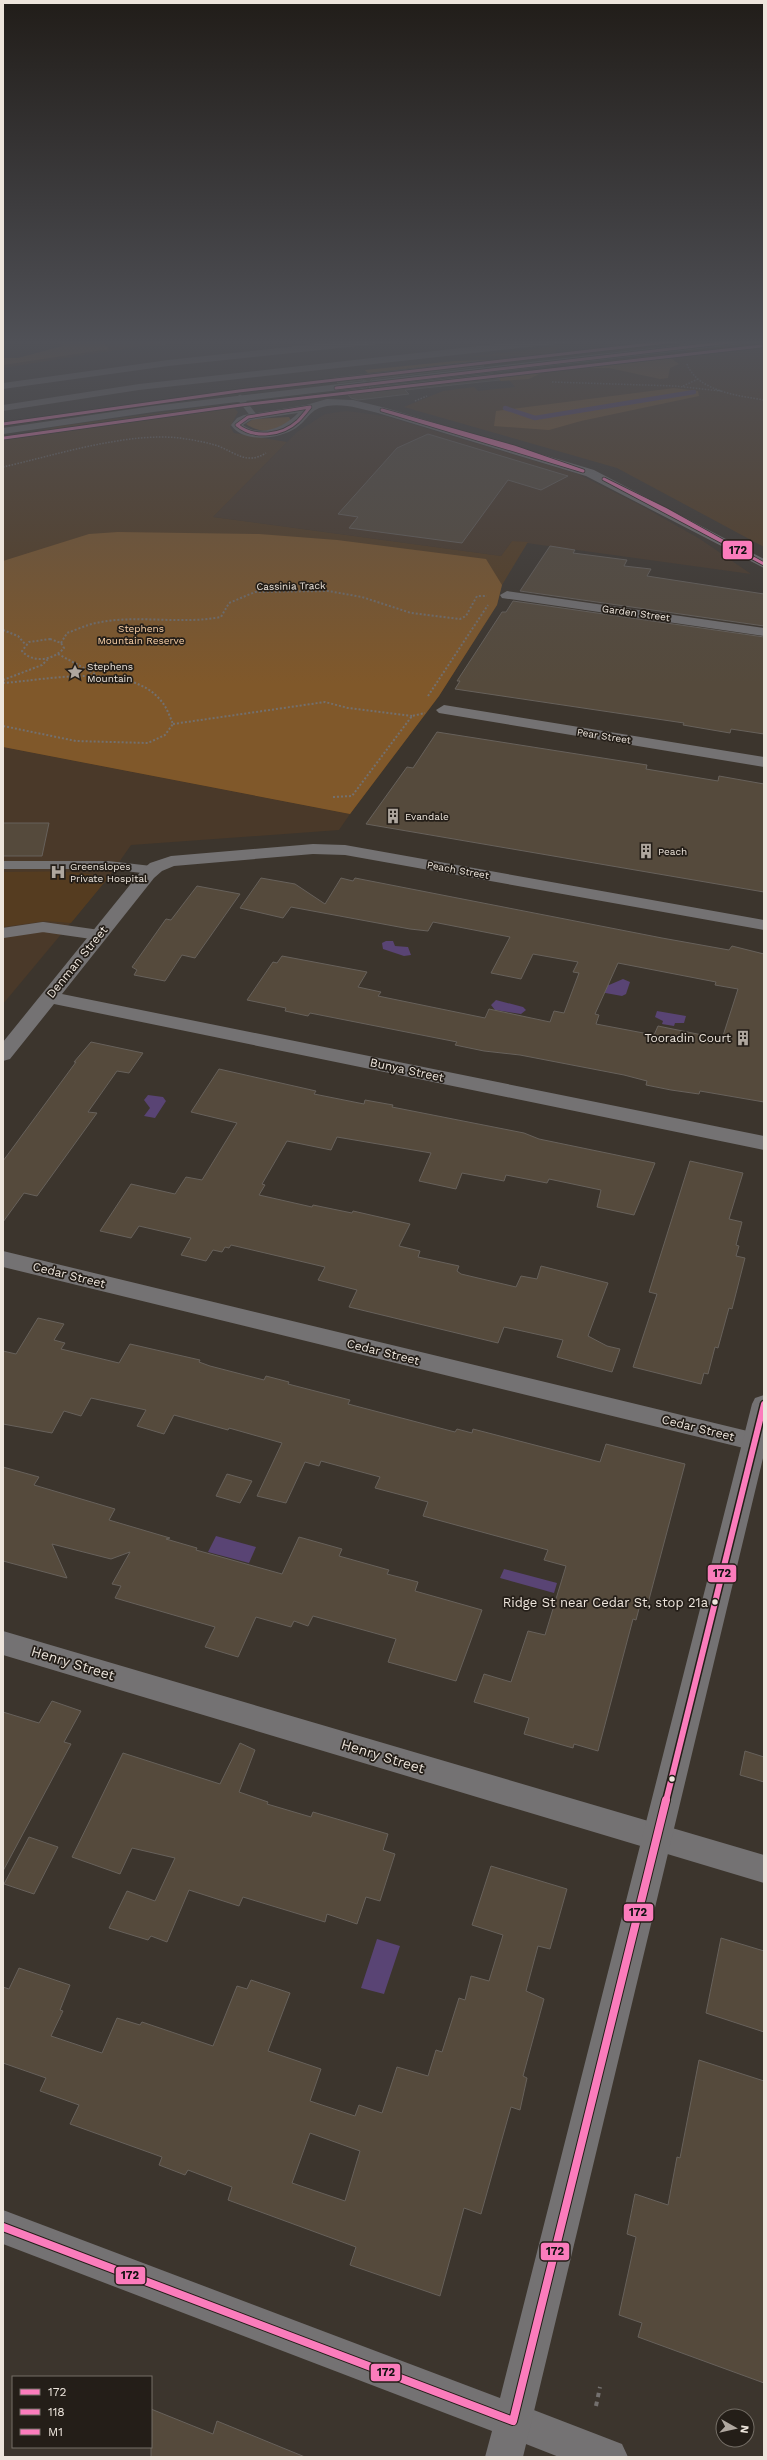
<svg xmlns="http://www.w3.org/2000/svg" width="767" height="2460" viewBox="0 0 767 2460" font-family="'Work Sans',sans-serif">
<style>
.built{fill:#4a3929}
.green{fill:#553c20}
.forest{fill:#80582a}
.water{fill:#594474}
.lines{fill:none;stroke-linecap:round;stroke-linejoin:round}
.stream{stroke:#594474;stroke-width:4.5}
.building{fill:#554a3c;stroke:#67615b;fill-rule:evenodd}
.path-far2{stroke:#73706e;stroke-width:1.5;stroke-dasharray:1.5 1.5;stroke-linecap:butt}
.path-far1{stroke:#73706e;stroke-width:2;stroke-dasharray:2 2;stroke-linecap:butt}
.path{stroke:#73706e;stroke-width:4;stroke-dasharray:4.5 4.5;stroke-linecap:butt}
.service-far2{stroke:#747273;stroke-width:6}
.service-far1{stroke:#747273;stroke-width:8}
.service{stroke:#747273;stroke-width:10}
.minor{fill:#747273;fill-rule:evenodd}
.tertiary{fill:#747273;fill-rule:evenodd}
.motorway{fill:#726e6d;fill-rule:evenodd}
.path-bridge{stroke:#73706e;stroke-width:1.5;stroke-dasharray:1.5 1.5;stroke-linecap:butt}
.service-bridge{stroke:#747273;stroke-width:6}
.bus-1-far2-casing{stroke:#241e18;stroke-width:4.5}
.bus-1-far1-casing{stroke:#241e18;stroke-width:9}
.bus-1-casing{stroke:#241e18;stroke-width:10}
.bus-2-casing{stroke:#241e18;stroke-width:4.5}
.bus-3-casing{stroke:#241e18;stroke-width:4.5}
.bus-1-far2{stroke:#fb7cbc;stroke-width:3}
.bus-1-far1{stroke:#fb7cbc;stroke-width:6}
.bus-1{stroke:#fb7cbc;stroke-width:8}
.bus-2{stroke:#fb7cbc;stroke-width:3}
.bus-3{stroke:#fb7cbc;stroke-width:3}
.bus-dot{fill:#ede5dc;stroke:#241e18;stroke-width:1.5}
.labels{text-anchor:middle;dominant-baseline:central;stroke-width:3.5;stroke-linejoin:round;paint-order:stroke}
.far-street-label{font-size:10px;fill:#ede5dc;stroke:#241e18}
.far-park-label{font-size:10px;fill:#fcd3aa;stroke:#241e18}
.far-poi-label{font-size:10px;fill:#ede5dc;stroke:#241e18;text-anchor:start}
.street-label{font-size:12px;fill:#ede5dc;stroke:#241e18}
.poi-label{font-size:12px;fill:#ede5dc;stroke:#241e18;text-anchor:end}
.near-bus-label{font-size:13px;fill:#ede5dc;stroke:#241e18;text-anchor:end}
.near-street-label{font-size:14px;fill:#ede5dc;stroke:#241e18}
.line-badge{stroke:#241e18;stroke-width:1.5}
.pale-badge-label{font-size:11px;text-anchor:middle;font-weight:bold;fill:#111}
</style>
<rect width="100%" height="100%" fill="#3c352d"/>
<path class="built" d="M346,411l39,5 193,58 62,31 60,34 51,35 -239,-33 -11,15 -288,-39 84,-85 28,-18z
M3,747l347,67 -11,16 -208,15 -23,33 -105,126z"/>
<path class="green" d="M128,339h94l-86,8 -133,21v-8l72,-11 24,-9 11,2z
M677,339h87v208l-147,-79 -213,-61 39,-16 31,-4 4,4 37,-4 -6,-7 -8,1 -5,-6 190,-23z
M652,345l4,2 -137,14v-2z
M559,346l3,1 -7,3 1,4 -6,1 -82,2z
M212,406l22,2 4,4 -8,15 4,6 53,9 -74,75 288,39 11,-15 16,1 -26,43 -5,20 -58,91 -89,118 -347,-67v-311l30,-4 27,-6z
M3,872c35,0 72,-3 105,6l-37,45 -26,-2 -42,6z"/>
<path class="forest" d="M55,339h45l9,10 -106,16v-7h15l45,-12z
M665,354l14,10 -9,4 -2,10 -8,1 -51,-11h-25l-41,4 -14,7 -28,2 -6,-6z
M519,359v2l-36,4 -4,-4 -111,12 -3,-3 90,-9z
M674,388l24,3 1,5 -118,25 -32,9 -55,-4 2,-15z
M289,417l2,4c-19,9 -26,15 -45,3l7,-5z
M118,532l141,2 78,6 149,19 16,26 -5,20 -58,91 -89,118 -347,-67v-186l86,-27z"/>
<path class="water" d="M386,941h7l2,5 13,1 3,8 -7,1 -21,-7 -1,-6z
M623,979l7,3 -4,12 -4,2 -22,-4 3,-8 6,1z
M496,1000l27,7 3,3 -5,4 -26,-4 -4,-5z
M657,1011l29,5 -2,7h-9l-1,3 -12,-2 1,-3 -8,-4z
M148,1095l15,2 3,4 -11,17 -11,-2 6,-8 -6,-8z
M216,1536l40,11 -7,16 -41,-11z
M504,1569l53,14 -3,10 -54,-15z
M377,1939l23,7 -16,48 -23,-6z"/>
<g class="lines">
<path class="stream" d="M505,408l30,10 159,-26"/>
</g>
<path class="building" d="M479,361l5,5 -112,13 -3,3 -5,-2 -26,3 -4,-5z
M493,374l7,6 -95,10 4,4 -51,6 -7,-2 -6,-7 21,-3 3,-3 5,2z
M428,434l140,42 -27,14 -33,-10 -46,63 -113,-15 9,-11 -20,-3 59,-66z
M550,546l25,4 -2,3 54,7 -3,6 27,3 -4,7 117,18v32l-244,-35z
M513,601l251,36v97l-33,-5 -1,4 -47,-8 1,-2 -229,-34 5,-8h-3l45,-69h4z
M437,732l210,33 -1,4 72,12 1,-5 45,8v108l-398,-68 41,-57 6,1z
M3,823h46l-7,33h-39z
M261,878l34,6 30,20 16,-26 12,3 2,-3 307,60 67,12 3,-4 32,8v148l-64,-11 -1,3 -28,-4 -25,-5 1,-4 -23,-6 -104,-20 -36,-4 -29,-6 2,-3 -147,-29 -2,3 -23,-5 1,-3 -39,-8 26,-38 4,1 5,-7 85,16 -9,15 23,5 -3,4 107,22 4,-9 61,13 4,-11 10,2 15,-40 -6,-1 5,-10 -45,-8 -12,25 -30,-6 19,-36 -77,-15 -5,9 -18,-2 -119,-22 -8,11 -43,-10zM618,963l98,19 -1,3 23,4 -16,50 -64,-13 -4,9 -58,-11 3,-9 -4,-1z
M197,886l43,8 -45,64 -13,-3 -17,26 -31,-6 3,-5 -5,-3 34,-48 5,1z
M91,1042l52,11 -14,20 -12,-2 -29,41 9,1 -60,83 -13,-3 -21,29v-61l73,-99h-2z
M219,1069l97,22 -2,3 50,10 1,-4 28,5 -1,2 132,26 15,6 116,24 -21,52 -37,-8 4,-17 -52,-11 -2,4 -41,-8 -2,6 -42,-8 -6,16 -37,-8 12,-28 -94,-16 -6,13 -44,-9 -25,43 3,1 -6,10 53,12 1,-2 39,8 1,-2 57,13 -11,22 21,5 -2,6 41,9 -2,5 4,3 55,13 5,-11 16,3 4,-13 67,17 -20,53 19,10 13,3 -8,23 -55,-15 6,-17 -59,-13 -6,16 -149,-36 8,-17 -39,-10 7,-13 -94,-22 -2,3 -4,-1 -3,5 -9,-2 -7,11 -25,-6 10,-17 -52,-12 -8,12 -31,-7 31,-47 44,10 11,-17 16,3 35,-57 -46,-11z
M690,1161l53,12 -14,46 13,3 -6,23 3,1 -3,10 9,2 -13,51 -3,-1 -11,40 -3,-1 -7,27 -4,-1 -3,11 -68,-17 24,-73 -8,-2z
M38,1318l26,6 -10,16 11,3 -4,6 58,14 11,-19 70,16 -1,2 11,4 54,14 2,-4 23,6 -1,2 62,16 -2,4 107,28 2,-3 15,4 1,-4 127,33 6,-18 79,20 -38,143 -7,-2 -4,15 -3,-1 -35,132 -24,-7 -1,4 -49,-14 5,-16 -55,-16 10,-28 27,8 17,-51 17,4 21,-69 -22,-6 4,-10 -125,-34 5,-14 -53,-14 5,-11 -59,-16 -2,5 -14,-4 -19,41 -29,-7 25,-53 -53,-15 -1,2 -54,-15 -10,19 -27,-8 9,-16 -55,-12 -10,18 -17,-5 -12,22 -49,-9v-73l13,3z
M3,1467l36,10 -5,8 81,24 -6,11 61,18 -4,1 31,9 -1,2 86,24 17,-37 43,12 -3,7 50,14 -2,4 31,8 -3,9 67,19 -26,71 -68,-19 8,-23 -83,-23 -5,10 -14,-5 -3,6 -35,-10 -18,40 -33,-10 10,-20 -100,-29 6,-12 -9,-2 18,-32 -19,7 -59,-15 15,34 -64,-17z
M227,1474l25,7 -12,22 -24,-7z
M52,1701l29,10 -17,31 7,2 -68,127v-159l36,11z
M240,1743l15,7 -16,42 29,10 -1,2 44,13 2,-5 75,22 -5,16 12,4 -15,47 -14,-4 -9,27 -30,-10 -2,8 -82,-25 -4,9 -50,-16 -22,52 -16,-6 -3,4 -39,-12 18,-37 28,10 20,-43 -43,-10 -12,26 -48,-17 51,-104 97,31z
M745,1751l19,6v25l-24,-7z
M29,1837l29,10 -24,47 -30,-10z
M491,1866l76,23 -17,60 -12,-3 -12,45 18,8 -21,77 4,2 -7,32 -9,-3 -30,107 -17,-6 -24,88 -90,-31 6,-18 -128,-47 4,-13 -44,-17 -3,5 -26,-10 3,-8 -92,-33 9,-19 -39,-14 6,-13 -43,-15v-76l6,2 10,-21 51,17 -10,25 3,1 -12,25 51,17 15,-35 23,7 2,-3 71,24 24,-60 10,3 4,-9 39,13 -22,58 53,18 -11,32 45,15 4,-11 23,8 15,-46 31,9 8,-26 6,2 17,-54 6,2 6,-24 18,5 14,-46 -31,-10zM310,2133l50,18 -15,50 -53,-18z
M721,1938l43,13v81l-58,-19z
M699,2060l65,21v302l-126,-46 4,-14 -23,-8 17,-78 -9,-3 8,-40 33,11 9,-48 3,1z
M151,2409l62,25 4,-13 88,36h-154z"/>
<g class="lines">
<path class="path-far2" d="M114,339l42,3 9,3
M687,364c10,27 52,32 77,36
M552,382l123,4 46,5
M683,386l15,-7
M415,401l12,-5
M3,467c53,-12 123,-35 177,-29 13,2 26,4 38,8 18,7 29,19 48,7"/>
<path class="path-far1" d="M3,630l15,6 7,8
M50,639l11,4 3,5c-10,12 -31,16 -42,3l7,-9z
M61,643l6,-10c9,-3 19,-8 29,-10 41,-9 84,2 125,-6l8,-14 26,-11 73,-1 34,6 49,16 49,6 6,-3 11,-20h10
M58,654l37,20
M3,680l39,-15 7,-7
M3,683c44,-3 128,-22 159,19 5,6 8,15 11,22l-8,11 -17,8 -72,-2 -73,-15
M428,696l60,-91
M173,724l152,-22 23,6 64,8
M333,797l19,-1 60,-80 13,-3"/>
<path class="path" d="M596,2406l4,-19"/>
<path class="service-far2" d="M373,383l288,-33
M240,398l14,18
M3,431l150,-22 212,-25"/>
<path class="service-far1" d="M3,865h105l43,5"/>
<path class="service" d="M3,933l40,-6 56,8"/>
<path class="minor" d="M327,399l26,1 33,8 208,62 170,89v9l-178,-92 -208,-63c-16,-4 -34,-10 -51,-7 -18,3 -18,13 -31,22 -17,11 -52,16 -65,-3l6,-7 7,-3 62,-10zM298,413c-13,14 -38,25 -55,12l8,-5z
M507,591l257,37v8l-262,-38 -2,-3z
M444,705l320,52v10l-325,-54 -3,-3z
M313,844l32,1 419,75v10l-419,-75 -32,-1 -139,12 -12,5 -8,7 -92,116 702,142v14l-710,-146 -44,55 -7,2v-19l139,-172 8,-7 21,-7z
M3,1251l761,184v18l-761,-186z
M3,1631l761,224v28l-761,-228z
M513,2402l109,42 6,13h-69l-59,-23 -6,-13 6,-13z"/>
<path class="tertiary" d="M764,1395v59l-241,1003h-38l7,-26 -489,-187v-34l497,188 252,-994 3,-6z"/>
<path class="motorway" d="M361,339h40l-5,3 -228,24 -165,23v-6l165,-23z
M541,339h38l-5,3 -435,48 -136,21v-6l136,-21z"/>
<path class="path-bridge" d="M359,376l16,17
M364,391l8,-1"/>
<path class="service-bridge" d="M661,350l99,-11"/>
<defs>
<path id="bus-1-far2" d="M336,388l420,-49
M310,407c-4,5 -8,10 -12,14 -16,15 -44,18 -61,4l11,-8z
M382,410l132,37 69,24
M382,410l201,61
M604,479l61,30 99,55z"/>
<path id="bus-1-far1" d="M666,1801l98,-397"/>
<path id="bus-1" d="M3,2227l510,194
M513,2421l153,-621"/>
<path id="bus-2" d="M4,438l237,-33 520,-59"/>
<path id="bus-3" d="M3,424l236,-33 455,-52"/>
</defs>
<use href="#bus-1-far2" class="bus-1-far2-casing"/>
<use href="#bus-1-far1" class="bus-1-far1-casing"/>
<use href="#bus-1" class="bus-1-casing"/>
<use href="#bus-2" class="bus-2-casing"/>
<use href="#bus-3" class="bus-3-casing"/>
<use href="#bus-1-far2" class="bus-1-far2"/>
<use href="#bus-1-far1" class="bus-1-far1"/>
<use href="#bus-1" class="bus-1"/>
<use href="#bus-2" class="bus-2"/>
<use href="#bus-3" class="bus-3"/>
</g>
<linearGradient id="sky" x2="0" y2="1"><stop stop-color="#211d19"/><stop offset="0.5" stop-color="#505157"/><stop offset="1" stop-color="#505157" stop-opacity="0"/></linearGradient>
<rect width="767" height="684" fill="url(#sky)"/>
<defs>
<symbol id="sight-bare" viewBox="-9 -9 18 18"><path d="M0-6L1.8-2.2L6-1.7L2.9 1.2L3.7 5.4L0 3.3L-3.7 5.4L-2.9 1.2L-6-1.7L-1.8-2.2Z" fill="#afa79f" stroke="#241e18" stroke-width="2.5" paint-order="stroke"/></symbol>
<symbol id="building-bare" viewBox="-9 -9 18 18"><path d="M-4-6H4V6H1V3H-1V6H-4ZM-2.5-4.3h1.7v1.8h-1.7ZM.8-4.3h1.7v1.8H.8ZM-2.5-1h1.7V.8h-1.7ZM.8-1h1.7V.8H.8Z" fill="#afa79f" stroke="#241e18" stroke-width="2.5" paint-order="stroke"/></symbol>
<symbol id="hospital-bare" viewBox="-9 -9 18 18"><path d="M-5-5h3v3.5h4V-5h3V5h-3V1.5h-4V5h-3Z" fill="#afa79f" stroke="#241e18" stroke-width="2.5" paint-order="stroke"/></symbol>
</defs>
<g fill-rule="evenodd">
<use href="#sight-bare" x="64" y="661" width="22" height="22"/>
<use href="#building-bare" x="382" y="805" width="22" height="22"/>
<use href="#building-bare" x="635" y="840" width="22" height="22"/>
<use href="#hospital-bare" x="47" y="861" width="22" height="22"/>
<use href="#building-bare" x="732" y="1027" width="22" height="22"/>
</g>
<g class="bus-dot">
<circle cx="715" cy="1602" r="3.5"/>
<circle cx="672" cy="1779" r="3.5"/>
</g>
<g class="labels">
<g class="far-street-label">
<text transform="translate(291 586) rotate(-1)">Cassinia Track</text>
<text transform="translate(636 613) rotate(8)">Garden Street</text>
<text transform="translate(604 736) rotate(9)">Pear Street</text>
<text transform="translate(458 870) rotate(10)">Peach Street</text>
</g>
<g class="far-park-label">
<text x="141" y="628">Stephens<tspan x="141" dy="12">Mountain Reserve</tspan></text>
</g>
<g class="far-poi-label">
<text x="87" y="666">Stephens<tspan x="87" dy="12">Mountain</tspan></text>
<text x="405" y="816">Evandale</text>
<text x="658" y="851">Peach</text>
<text x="70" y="866">Greenslopes<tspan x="70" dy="12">Private Hospital</tspan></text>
</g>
<g class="street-label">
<text transform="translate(77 962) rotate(-51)">Denman Street</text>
<text transform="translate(407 1070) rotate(12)">Bunya Street</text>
<text transform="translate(69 1275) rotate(14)">Cedar Street</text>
<text transform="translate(383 1352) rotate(14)">Cedar Street</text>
<text transform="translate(698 1428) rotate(14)">Cedar Street</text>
</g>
<g class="poi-label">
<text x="731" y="1038">Tooradin Court</text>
</g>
<g class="near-bus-label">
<text x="708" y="1602">Ridge St near Cedar St, stop 21a</text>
</g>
<g class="near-street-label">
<text transform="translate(73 1663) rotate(17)">Henry Street</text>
<text transform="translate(383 1756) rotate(17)">Henry Street</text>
</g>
</g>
<g class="line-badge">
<rect x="722" y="540" width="31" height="20" rx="4" fill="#fb7cbc"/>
<rect x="707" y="1564" width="30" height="19" rx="4" fill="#fb7cbc"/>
<rect x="623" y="1903" width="31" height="19" rx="4" fill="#fb7cbc"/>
<rect x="540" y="2242" width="30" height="19" rx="4" fill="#fb7cbc"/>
<rect x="115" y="2266" width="31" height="19" rx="4" fill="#fb7cbc"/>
<rect x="370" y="2363" width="31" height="19" rx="4" fill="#fb7cbc"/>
</g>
<g class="pale-badge-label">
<text x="738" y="554">172</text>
<text x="722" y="1577">172</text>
<text x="638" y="1916">172</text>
<text x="555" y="2255">172</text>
<text x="130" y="2279">172</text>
<text x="386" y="2376">172</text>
</g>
<rect width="767" height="2460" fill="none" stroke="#ede5dc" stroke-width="8"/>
<rect x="12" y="2376" width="140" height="72" fill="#241e18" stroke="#746e66"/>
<rect x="20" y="2389" width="20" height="6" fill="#fb7cbc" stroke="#746e66"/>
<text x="48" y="2396" font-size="12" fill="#ede5dc">172</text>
<rect x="20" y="2409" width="20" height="6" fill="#fb7cbc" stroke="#746e66"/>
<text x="48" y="2416" font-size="12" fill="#ede5dc">118</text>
<rect x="20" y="2429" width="20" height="6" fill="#fb7cbc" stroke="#746e66"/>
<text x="48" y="2436" font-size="12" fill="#ede5dc">M1</text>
<g transform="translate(735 2428) rotate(98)"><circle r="19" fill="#241e18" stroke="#746e66"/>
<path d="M0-3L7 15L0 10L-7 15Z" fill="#afa79f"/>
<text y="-6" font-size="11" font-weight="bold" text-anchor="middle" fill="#ede5dc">N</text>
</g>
</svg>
